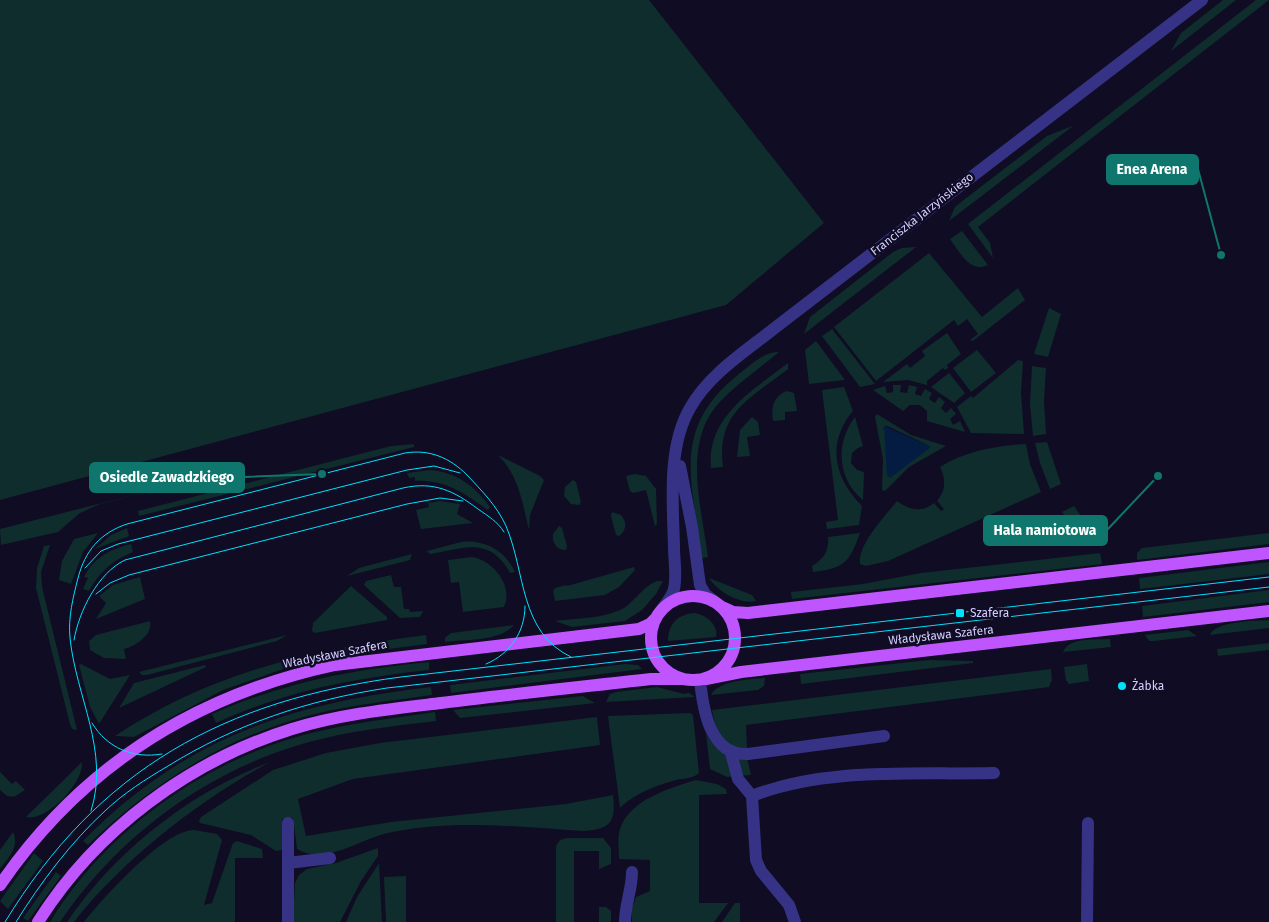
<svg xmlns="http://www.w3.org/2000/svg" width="1269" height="922" viewBox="0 0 1269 922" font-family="'Fira Sans',sans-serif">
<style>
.green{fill:#0e2d2c;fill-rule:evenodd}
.water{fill:#051c42}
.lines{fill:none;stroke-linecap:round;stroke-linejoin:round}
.minor{stroke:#363386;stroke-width:12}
.major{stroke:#bf55ff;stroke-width:12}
.tram{stroke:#00e1f9;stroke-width:1}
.poi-dot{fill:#00e1f9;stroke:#100c23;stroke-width:2}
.labels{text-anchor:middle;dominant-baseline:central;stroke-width:5;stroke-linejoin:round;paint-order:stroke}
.street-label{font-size:12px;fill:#d3ceff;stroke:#100c23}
.poi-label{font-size:12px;fill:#d3ceff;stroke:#100c23;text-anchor:start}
.leader{fill:none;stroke:#0f766e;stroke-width:2}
.callout-dot{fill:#0f766e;stroke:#100c23;stroke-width:2}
.callout{fill:#0f766e;stroke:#0f766e;stroke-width:2}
.callout-label{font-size:14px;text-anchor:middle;font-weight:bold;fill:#fff}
</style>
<rect width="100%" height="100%" fill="#100c23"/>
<path class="green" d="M0,0h649l175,223 -98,82 -726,195z
M1223,0h13l-65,51 10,-18z
M1256,0h13l-291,227 12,16 3,15 -25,-34z
M1072,126h1l-124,95 6,-14 6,-5 86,-66z
M962,231l26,34c-18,9 -29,-14 -38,-26z
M916,247l-112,87 6,-17 83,-65 9,-4z
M929,253l53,64 36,-29 7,12 -52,41 -3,-1 8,-6 -11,-15 -9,7 -4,-6 -78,61 -42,-54z
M1049,308l12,6 -13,43 -14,-3z
M832,329l43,55 -15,3 -38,-51z
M947,333l14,21 -14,11 1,3 -3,2 -2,-2 -16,13v4l-19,-5 -25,2 24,-18 3,4 15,-12 -3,-5z
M816,341l29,39 -36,4 -4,-34z
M977,350l19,23 -25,19 -18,-24z
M779,352c-20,17 -44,33 -61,52 -36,41 -16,105 -10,153l-6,1c-10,-77 -32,-130 38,-185 12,-9 23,-21 39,-21z
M1018,360l5,1 -2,32 3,41 -53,-1 -14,-26 14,-11 2,2z
M788,363v6c-38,30 -72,43 -65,98l-12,1c-5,-51 42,-78 77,-105z
M1032,366l14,2 -2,33 2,33 -13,2 -3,-31z
M949,373l16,20 -11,10 -23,-16z
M893,385h8l-1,7 7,1 2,-8 8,2 -2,7 6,2 4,-7 7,4 -3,6 6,4 4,-6 6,5 -4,6 5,5 5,-5 5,6 -6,5 3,6 7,-4 5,11 -38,-11v-10l-7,-6h-10l-7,6 -30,-21 12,-4 2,7 6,-1z
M844,387l9,24c-27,32 -19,67 9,95l-3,19 -32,4 -1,-7 12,-2 -16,-130z
M787,391l7,2 3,18 -12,1v8l-12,1c-2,-13 0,-25 14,-30z
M877,414l34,21 35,11 -37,21 -24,24 -3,-1 1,-31 -8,-42zM885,426h2l43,20 -47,-17z
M752,417l6,5 2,13 -13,2 3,19 -13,1 3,-27z
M855,417l8,29 -5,2 -6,5 -1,10 6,7 7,2 -1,28c-26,-21 -28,-57 -8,-83z
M354,439l-254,65 -20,9 -22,19 -57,13 -1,-16z
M1047,442l14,42 -11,5 -10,-26 -5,-20z
M414,444v3l-275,69 -1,-5 253,-65z
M1026,444l4,20 11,28 -153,69 -22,5 -6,-2c-3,-19 26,-49 37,-63 12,9 25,12 37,2l7,8 3,-2 -7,-8c9,-11 9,-22 3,-34 26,-16 56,-21 86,-23z
M498,455l42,21 4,4 -14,35 -1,15c-7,-28 -10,-54 -31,-75z
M430,470c26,2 45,16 60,37l-2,3c-23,-16 -43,-31 -73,-29v-4l-6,1 -2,-5z
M635,474l11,2 10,13 1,35 -2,2 -9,-36 -13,3 -3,-2 -4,-15z
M573,480l3,2 5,20 -2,3 -8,-1 -7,-8 1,-9z
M440,501l20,3 -3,10 16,9 -52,6 -5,-19 13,-3 -1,-4z
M1074,506l11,16 -16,1 -7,-11z
M612,512l9,3c6,7 6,15 -2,21l-3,-1 -5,-19z
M1053,516l14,19 -79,10z
M559,526l3,2 5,18 -1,4c-10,0 -14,-7 -13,-16z
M127,528l2,8 -34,13 16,-14z
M98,533l-15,19 -12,32 -12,-4 3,-19 12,-22z
M860,533c-11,30 -15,35 -47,39l-1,-6c12,-7 17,-15 16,-29z
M1269,533v11l-132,16v-7l5,-5z
M461,542c23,-3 44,8 54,30l-5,1c-21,-38 -47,-24 -80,-19l-3,-3z
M131,544l2,8c-20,8 -34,20 -44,39l-6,-2 5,-11 -4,-1c10,-20 27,-28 47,-33z
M50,545l-9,27 1,15 35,143 -5,-1 -2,-5 -34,-136 1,-20 7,-22z
M1100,553l2,11 -310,35 -1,-7 72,-8 58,-11z
M412,554l-2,6 -63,16 12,-8z
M472,557c20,3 42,28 32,50l-41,5 -4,-30 -8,1 -3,-23z
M1269,562v12l-129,15 -1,-11z
M634,567l1,3 -16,17 -14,8 -50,6 -2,-10 2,-3 11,-3 1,1z
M391,575l3,12h7l3,22h5l1,3 13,-1 -3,6 -20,1 -36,-33 2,-4z
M140,577l5,22 -49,20 10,-16 -7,-7 14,-11z
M709,578l43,17 4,6c-16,4 -39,-10 -47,-23z
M657,581h6l-7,13 -14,16 -17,11 -53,6 -17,-6c21,-3 49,-2 69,-13 12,-8 19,-22 33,-27z
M351,586l36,31v3l-72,13 -3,-2 1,-8z
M1269,590v12l-126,15 -1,-11z
M695,613c11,2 24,12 21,24l-48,4c0,-17 10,-27 27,-28z
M1269,620v8l-59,7c5,-14 44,-14 59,-15z
M150,621c3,14 -14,25 -26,28l2,10 -22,-1 -14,-8 -1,-9 7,-6z
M514,625c-15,17 -48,14 -69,17v-4l6,-5z
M1188,630l9,6 -43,5h-5l-4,-6z
M287,635l-10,6 -130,34h-5l-3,-3z
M426,635l1,9 -61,8 -83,17 -60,21 -89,47 -19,-1c96,-64 198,-87 311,-101z
M1110,639l1,8 -48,5c6,-15 32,-12 47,-13z
M1269,643v7l-51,6 -1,-7z
M929,660l44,1v2l-172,21 -1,-10z
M429,662v8c-74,8 -144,21 -213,53l-4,-9c74,-32 138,-44 217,-52z
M81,664l29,15 20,-4 -31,49 -9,-17 -11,-42z
M625,664l13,1 4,4 -191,24 -1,-8z
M1087,664l2,17 -20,3 -3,-4 -2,-13z
M205,665l1,2 -87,41 15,-25z
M1051,669l1,11 -3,7 -303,38 1,23c-24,2 -31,-17 -35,-38z
M765,678l-1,8 -6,4 -47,5c7,-14 38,-16 54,-17z
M431,687l1,8c-36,5 -73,9 -109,17 -91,21 -169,69 -235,133l-5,-4c101,-103 208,-138 348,-154z
M657,687l27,7 5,-1 6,4 -89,5 4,-8 6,-2z
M583,696l12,7 -135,15 -7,-8z
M435,712l1,9c-43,5 -86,10 -127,21 -101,28 -190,93 -249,180h-10c56,-92 157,-163 261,-189 41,-10 82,-15 124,-21z
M690,713l3,2 6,58c-6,6 -15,5 -23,7 -21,6 -41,13 -56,28l-12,-92z
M597,717l3,28 -247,34 -55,20 8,37 85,-14 175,-18 47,-9c3,27 -2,34 -30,36 -65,-4 -131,-12 -195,2 -28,6 -63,33 -91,16l-4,-31 -11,1v31l-6,1 -25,-16 -51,-12 -1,-2 2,-4 72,-47 53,-17 54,-10z
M706,734c12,20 19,22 41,24l4,17 -24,2 -17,-8z
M82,762c2,21 -36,60 -56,55z
M270,762c-70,38 -147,97 -196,160h-7c49,-72 122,-129 203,-160z
M0,772l12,12 4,-3 9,9 -11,7 -7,-1 -7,-6z
M696,780l21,4 9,5 1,5 -28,1v108h29l-14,19h-82v-13l4,-12 14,-6v-31l-31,-1c0,-9 -2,-21 1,-30 9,-29 50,-41 76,-49z
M194,830l23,4 5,6 -18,65 8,-2 21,-60 4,-2 25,8 1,9h-28v64h-151c19,-24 80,-92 110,-92z
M13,832c7,15 -5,26 -13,37v-19z
M567,838h36l8,10v16l-12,5v-18h-25v71h-18v-76l4,-6z
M378,848v8l-17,25 -21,41h-47l2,-39 4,-8 8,-6 29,-6z
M34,853l9,8 -35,48 -8,-8z
M379,863l3,59h-36l11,-25z
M56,872l5,4 -33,45 -5,-3z
M406,876v46h-20l-2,-45z
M735,903h5v19h-18z
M599,907h7l5,4v11h-12z"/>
<path class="water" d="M884,426l47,21 -41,31 -3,-3z"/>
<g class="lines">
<path class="minor" d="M680,466l12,61 8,58 5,9 9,7
M662,609c5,-7 10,-12 12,-20 3,-13 0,-29 0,-42 -1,-44 -7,-99 16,-139 19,-34 56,-57 86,-81l426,-327
M700,680c3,30 10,76 48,74l136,-18
M731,753l7,26 14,17 4,64 5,11 28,34 6,17
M752,796c74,-29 162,-21 242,-23
M288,823v99
M288,863l42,-5
M625,922c0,-18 7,-32 7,-50
M1087,922l1,-99"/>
<path class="major" d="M651 638a42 42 0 1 1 84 0a42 42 0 1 1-84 0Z
M722,607l11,5 15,1 521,-60
M706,679l35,-7 528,-61
M0,885c81,-118 195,-190 335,-220l304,-36 11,-5 5,-5
M38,922c58,-92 151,-161 254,-193 49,-15 99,-20 149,-26 70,-9 140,-16 210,-24h30"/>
<path class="tram" d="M85,568l16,-17 17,-7 289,-74 27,-4 26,7
M96,594l14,-11 19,-8 278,-71 33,-6 23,3
M74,640c5,-29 24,-67 51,-80l278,-72c31,-7 51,3 75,21 10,7 20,13 26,23
M486,664c24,-10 39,-32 39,-58
M92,723c15,25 41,36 70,31
M91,811c19,-60 -15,-114 -21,-173 -2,-21 3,-40 8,-60 7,-27 22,-45 49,-54l278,-71c25,-4 45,5 62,22 15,16 30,31 39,51 20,47 13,106 65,131
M5,922c94,-154 220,-222 396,-245l868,-100
M16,922c25,-40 55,-80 90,-112 18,-17 40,-31 62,-44 68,-42 140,-66 219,-78l882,-101"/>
</g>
<g class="poi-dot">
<rect x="955" y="608" width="10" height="10" rx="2.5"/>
<circle cx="1122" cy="686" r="5"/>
</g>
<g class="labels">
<g class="street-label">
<text transform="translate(922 214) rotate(-38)">Franciszka Jarzyńskiego</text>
<text transform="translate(941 635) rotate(-6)">Władysława Szafera</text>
<text transform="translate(335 654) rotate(-11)">Władysława Szafera</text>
</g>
<g class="poi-label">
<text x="970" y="613">Szafera</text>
<text x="1132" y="686">Żabka</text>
</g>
</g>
<path class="leader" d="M1221 255L1198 169M322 474L244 477M1158 476L1107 530"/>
<g class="callout-dot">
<circle cx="1221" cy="255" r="5"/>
<circle cx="322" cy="474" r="5"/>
<circle cx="1158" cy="476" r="5"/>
</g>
<g class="callout">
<rect x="1107" y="155" width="91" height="29" rx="5"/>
<rect x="90" y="463" width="154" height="29" rx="5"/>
<rect x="984" y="516" width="123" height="29" rx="5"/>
</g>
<g class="callout-label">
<text x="1152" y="174">Enea Arena</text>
<text x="167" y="482">Osiedle Zawadzkiego</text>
<text x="1045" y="535">Hala namiotowa</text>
</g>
</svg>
